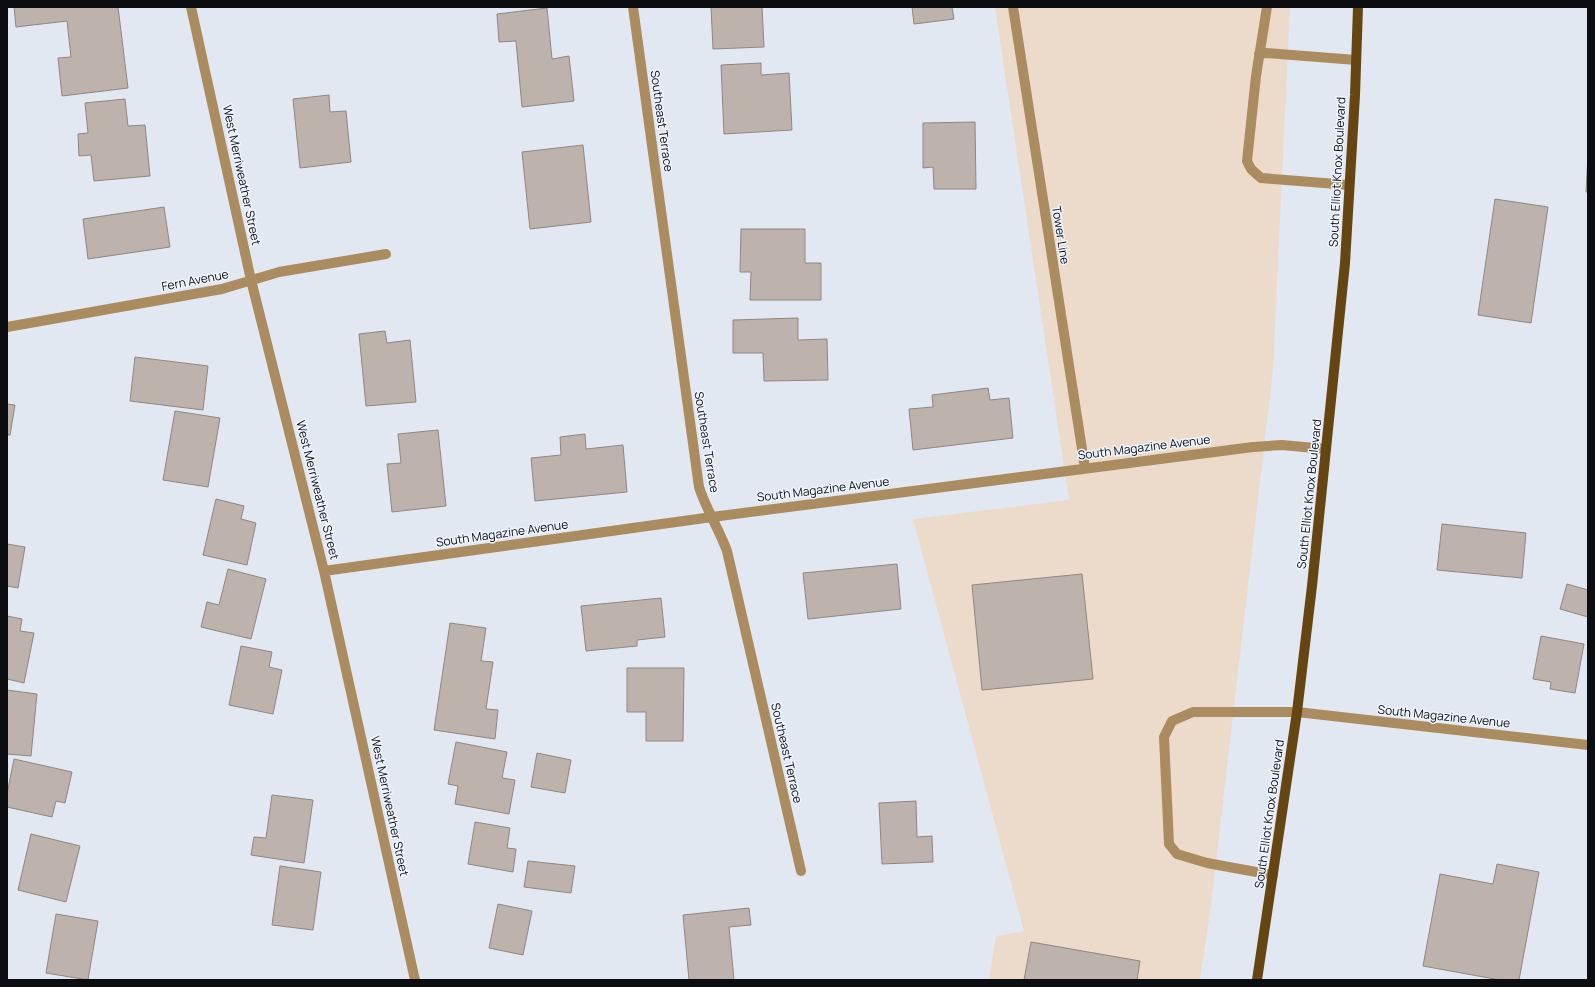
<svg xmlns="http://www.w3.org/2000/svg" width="1595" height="987" viewBox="0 0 1595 987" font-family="Manrope,sans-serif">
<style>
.commercial{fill:#ecdaca}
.building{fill:#bdb3ac;stroke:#908680}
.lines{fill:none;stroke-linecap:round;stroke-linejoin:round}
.minor{stroke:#ab8c61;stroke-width:10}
.major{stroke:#654612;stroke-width:10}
.labels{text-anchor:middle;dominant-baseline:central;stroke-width:3;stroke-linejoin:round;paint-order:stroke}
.street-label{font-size:12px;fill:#0b0d11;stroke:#eff5ff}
</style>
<rect width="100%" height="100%" fill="#e2e8f2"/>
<path class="commercial" d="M995,7h295l-17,363 -62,535 -11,75h-211l7,-44 28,-5 -111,-412 156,-19z"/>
<path class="building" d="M14,7h104l10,81 -66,8 -4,-38 13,-1 -4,-36 -51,6z
M711,7h51l2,40 -51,2z
M912,7h40l2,12 -40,5z
M547,8l5,51 17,-3 5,45 -52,6 -6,-66 -17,1 -2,-28z
M761,63v12l28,-2 3,57 -68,4 -3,-69z
M329,95l1,17 16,-1 5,51 -51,6 -7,-69z
M125,99l3,27 17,-1 5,51 -56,5 -3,-26 -12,1 -1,-22 10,-1 -3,-30z
M975,122l1,67h-42l-1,-22 -10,1v-45z
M583,145l8,77 -61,7 -8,-77z
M1588,155v37h-2z
M1495,199l53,8 -17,116 -53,-8z
M164,207l6,40 -82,12 -5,-40z
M741,229h64v34h16v37h-71l1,-28h-11z
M798,318v22l29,-1 1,41 -64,1 -1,-28h-30v-33z
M385,331l2,12 23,-3 6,62 -50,4 -7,-72z
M135,357l73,9 -5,44 -73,-9z
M988,388l2,12 19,-2 4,40 -100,12 -4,-41 24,-2 -1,-12z
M7,404l8,1 -5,30h-3z
M175,411l45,7 -12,69 -45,-7z
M438,430l8,76 -54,6 -5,-48 14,-1 -3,-29z
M585,434l1,15 37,-4 4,47 -92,9 -4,-43 30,-3 -1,-18z
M216,499l28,7 -3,13 15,4 -9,42 -44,-10z
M1442,524l84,9 -4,45 -85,-8z
M7,544l18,3 -7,41 -11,-2z
M897,564l4,45 -93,10 -5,-46z
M228,569l38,10 -15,60 -50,-12 6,-25 12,3z
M1082,574l11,105 -111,11 -10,-105z
M1567,584l21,6v27l-28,-8z
M661,598l4,39 -28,3v6l-51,5 -5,-45z
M7,616l15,3 -2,12 14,2 -10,50 -17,-4z
M450,623l36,5 -5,33 12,1 -7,47 12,1 -3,29 -61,-9z
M1541,636l43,8 -9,49 -25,-4 1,-7 -18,-3z
M241,646l31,6 -3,15 13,3 -9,44 -44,-9z
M627,668h57l-1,73h-37v-29h-19z
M7,690l30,4 -6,62 -24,-2z
M456,742l51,10 -5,26 13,2 -6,34 -54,-10 3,-18 -10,-2z
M537,753l34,7 -6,33 -34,-6z
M14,759l58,13 -7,31 -9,-2 -4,16 -45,-10v-13z
M272,795l41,5 -9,63 -53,-8 3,-18 12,1z
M916,801l1,36 15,-1 1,26 -51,2 -3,-61z
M475,822l35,6 -3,20 9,1 -3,23 -45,-8z
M31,834l49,12 -14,56 -48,-12z
M528,861l47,5 -4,27 -47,-6z
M1497,864l42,8 -20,108h-19l-77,-14 17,-92 53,10z
M280,866l41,6 -8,58 -41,-5z
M498,904l34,7 -9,44 -34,-7z
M749,908l2,17 -22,2 5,53h-45l-6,-65z
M56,914l42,7 -10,59 -42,-7z
M1031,942l109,19 -3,19h-113z"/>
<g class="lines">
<path class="minor" d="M191,7l60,273 73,291 91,409
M633,7l66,480c7,22 20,42 28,64l74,320
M1013,7l72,461
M1267,7l-11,69 -9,85 4,8 10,9 88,7
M1259,54l7,-1 90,7
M7,327l215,-38 57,-17 107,-18
M324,571l388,-54 541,-70 29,-2 44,4
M1273,875l-66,-12 -30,-9 -8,-10 -5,-107 8,-16 21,-9h104l291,33"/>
<path class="major" d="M1257,980l40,-268 15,-126 33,-323 10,-168 3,-88"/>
</g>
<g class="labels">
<g class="street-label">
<text transform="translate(662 121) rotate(82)">Southeast Terrace</text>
<text transform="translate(1337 172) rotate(-87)">South Elliot Knox Boulevard</text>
<text transform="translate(242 175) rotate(78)">West Merriweather Street</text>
<text transform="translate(1061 235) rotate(81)">Tower Line</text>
<text transform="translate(195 280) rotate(-11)">Fern Avenue</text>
<text transform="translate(707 442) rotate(81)">Southeast Terrace</text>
<text transform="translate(1144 447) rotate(-7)">South Magazine Avenue</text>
<text transform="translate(823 489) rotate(-7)">South Magazine Avenue</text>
<text transform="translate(318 490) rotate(76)">West Merriweather Street</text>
<text transform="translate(1309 494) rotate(-84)">South Elliot Knox Boulevard</text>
<text transform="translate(502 533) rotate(-8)">South Magazine Avenue</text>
<text transform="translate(1444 716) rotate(6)">South Magazine Avenue</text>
<text transform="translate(787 753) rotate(77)">Southeast Terrace</text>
<text transform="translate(390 806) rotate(78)">West Merriweather Street</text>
<text transform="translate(1269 814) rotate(-82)">South Elliot Knox Boulevard</text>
</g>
</g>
<rect width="1595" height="987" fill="none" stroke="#0b0d11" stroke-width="16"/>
</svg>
